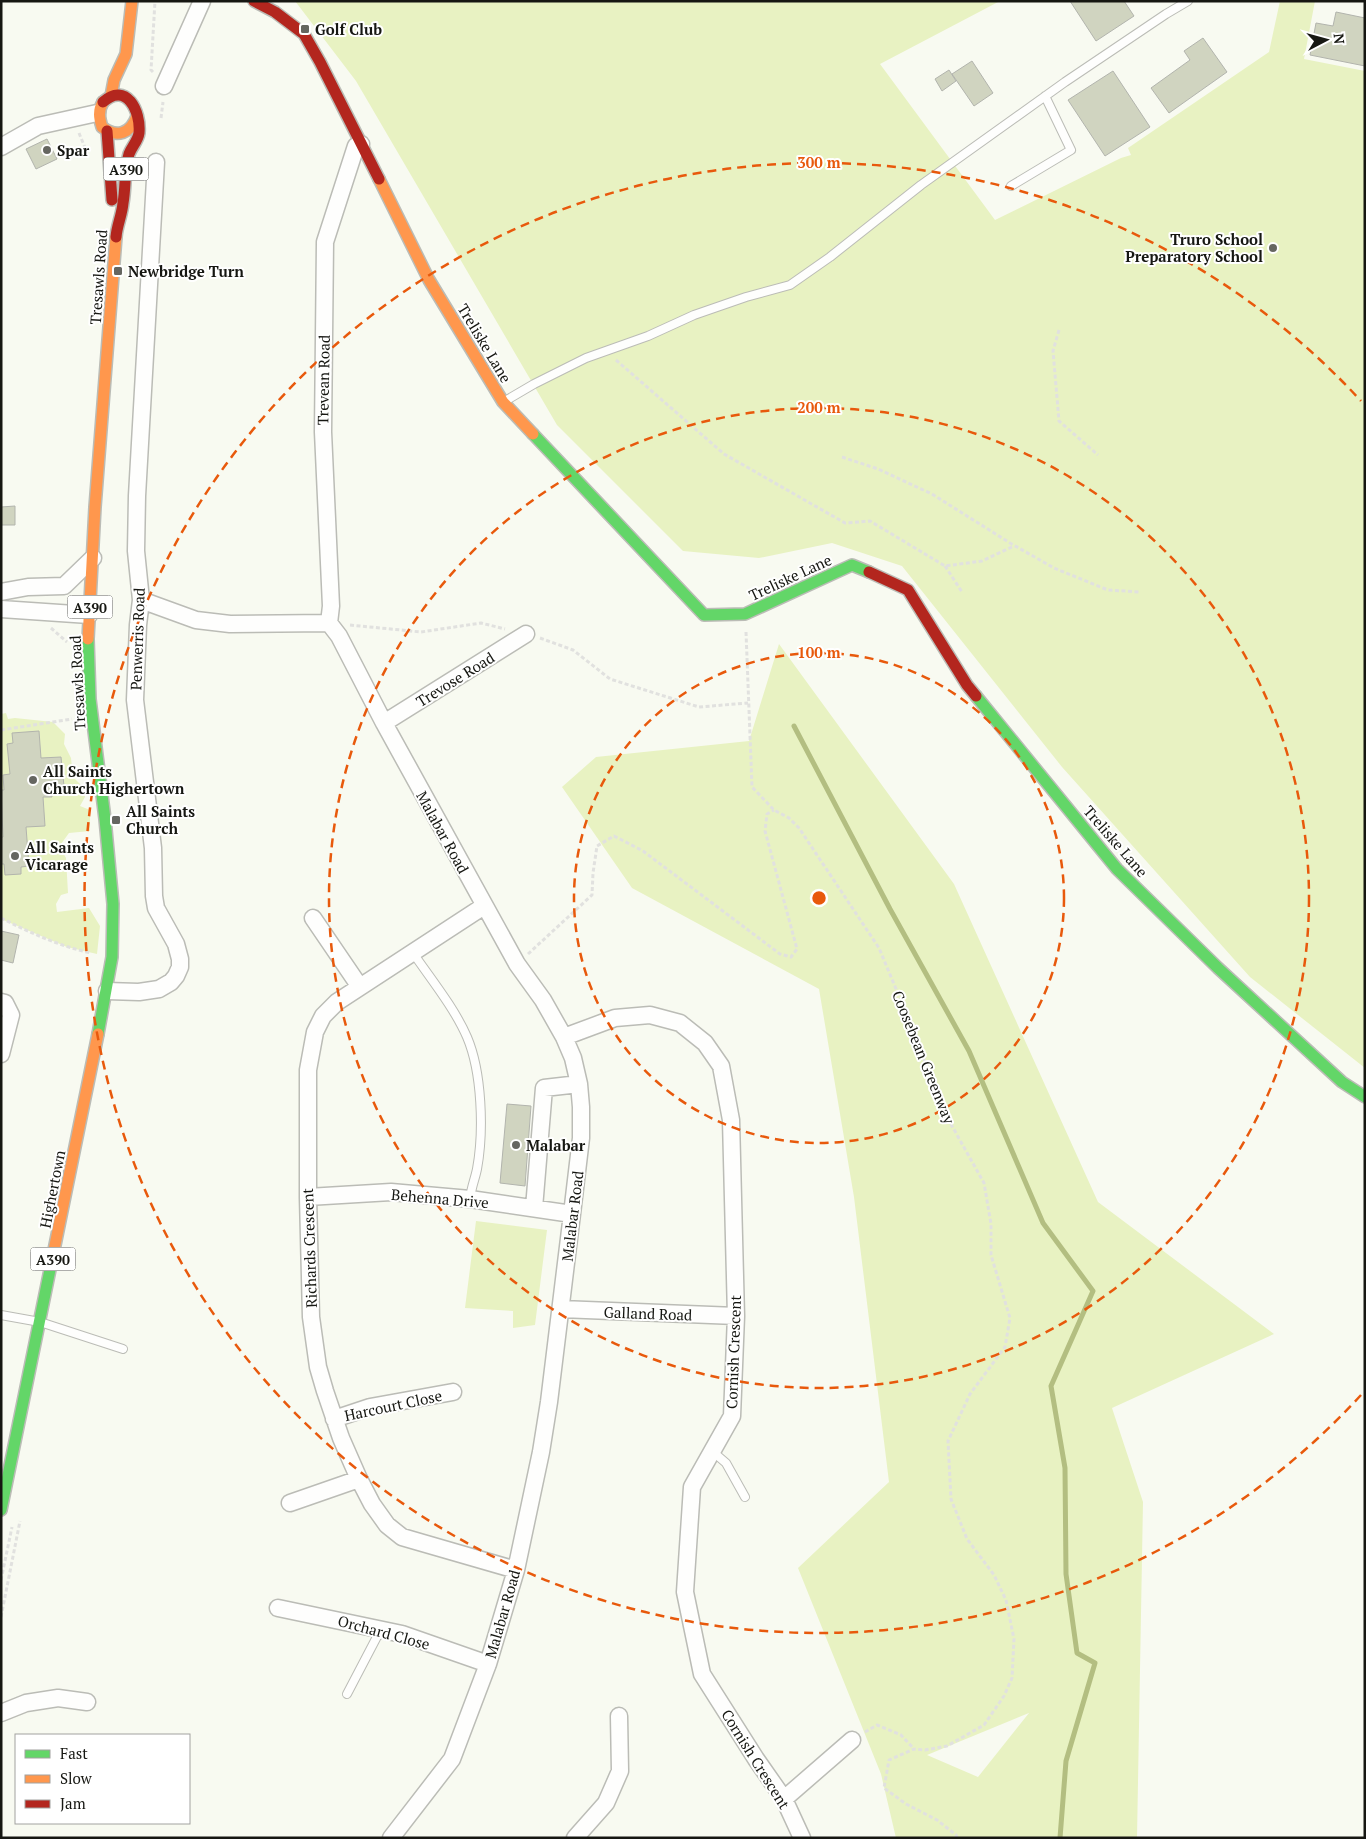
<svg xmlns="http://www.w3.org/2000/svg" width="1366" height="1839" viewBox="0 0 1366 1839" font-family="'PT Serif',serif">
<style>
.green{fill:#e8f2c2;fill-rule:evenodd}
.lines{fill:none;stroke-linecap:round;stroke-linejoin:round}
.stream{stroke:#b3be81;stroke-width:5}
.building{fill:#d0d4c0;stroke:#b2b4ad}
.lane-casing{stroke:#bbbcb6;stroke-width:10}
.street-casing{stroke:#bbbcb6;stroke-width:19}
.fast-casing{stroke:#bbbcb6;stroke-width:14}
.slow-casing{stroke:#bbbcb6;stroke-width:14}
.jam-casing{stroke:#bbbcb6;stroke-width:14}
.path{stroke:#e1e1df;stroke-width:3;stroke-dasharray:4 2.5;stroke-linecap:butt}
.lane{stroke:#fefefd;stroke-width:8}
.street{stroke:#fefefd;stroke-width:16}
.fast{stroke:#63d668;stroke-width:11}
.slow{stroke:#ff974d;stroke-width:11}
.jam{stroke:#b3261e;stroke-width:11}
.ring{fill:none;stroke:#e8590c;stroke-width:2.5;stroke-dasharray:9 6}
.poi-dot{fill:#656660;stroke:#fff;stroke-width:2}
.labels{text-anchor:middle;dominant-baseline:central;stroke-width:4;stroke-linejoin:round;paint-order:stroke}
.shield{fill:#fff;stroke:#5c5d59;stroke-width:1}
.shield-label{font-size:14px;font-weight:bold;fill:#161712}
.poi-label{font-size:15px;font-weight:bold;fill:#161712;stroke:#fff;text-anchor:start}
.street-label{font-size:15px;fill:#161712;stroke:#fff}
.centre{fill:#e8590c;stroke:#fff;stroke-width:2.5}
.ring-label{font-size:15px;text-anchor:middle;font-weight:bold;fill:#e8590c;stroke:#fff;stroke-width:4;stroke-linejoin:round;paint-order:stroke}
</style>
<rect width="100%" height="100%" fill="#f8faf1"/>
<path class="green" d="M295,1h705l-120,63 115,156 126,-62 10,-3 -3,-7 141,-96 11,-51h35l-11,58 61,12v997l-115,-91 -188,-210 -160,-201 -70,-23 -73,15 -76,-7 -126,-126 -201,-344z
M779,644l175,240 144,318 176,132 -162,74 31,94 -6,336h-241l-15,-64 -83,-206 91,-86 -35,-285 -35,-208 -187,-101 -70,-101 34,-30 153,-16zM1029,1713l-51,64 -51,-22z
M6,713l2,6 7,-1 38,4 12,12 -1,10 7,14 2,19 11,11 1,9 -5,9 10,4v21l-21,2 -8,11 1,7 4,7 2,35 -7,2 -5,9 1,8 32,-4 11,18 -3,28 -30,-7 -66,-28v-205z
M476,1221l71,9 -12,95 -22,3v-17l-48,-3z"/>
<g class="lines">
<path class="stream" d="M794,726l96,183 79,142 74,172 50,68 -42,95 14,82 1,106 11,79 18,10 -29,98 -6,77"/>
</g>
<path class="building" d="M1070,1h54l10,15 -38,25z
M1336,12l29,6v48l-55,-11 6,-32 17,3z
M1203,38l24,34 -58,41 -18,-25 39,-28 -6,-9z
M972,61l21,32 -19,13 -22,-32z
M949,70l7,11 -14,10 -7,-12z
M1113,71l37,56 -45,29 -37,-56z
M47,139l10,20 -21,10 -10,-20z
M15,506v19h-14v-18z
M39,731l2,27 20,-1 3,29 -13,1 1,10h-9l2,29 -19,1 3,39 -8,1v7l-16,1 -1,-11h-3v-27h2l-2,-47h3l-1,-15 7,-1 -3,-30 6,-1 -1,-10z
M1,931l18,4 -6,28 -12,-3z
M507,1104l24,2 -6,80 -25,-3z"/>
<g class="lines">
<defs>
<path id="lane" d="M1011,186l60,-36 -26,-54
M505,401l29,-17 52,-26 62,-22 46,-21 52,-18 44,-12 40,-28 91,-72 144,-103 101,-68 22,-13
M413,953c18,26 42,56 54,84 15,35 17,94 10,132 -2,10 -6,19 -7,30
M1,1315l39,7 83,27
M712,1451l14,12 19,34
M347,1694l34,-65"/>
<path id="street" d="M164,86l38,-85
M1,147l37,-21 59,-13
M1,592l27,-5 36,-1 29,-28
M141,600l55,20 34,4 99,-1
M1,609l88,6
M329,623l10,13 45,87 133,241 26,36 21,37 9,21 6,26 2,23v31l-9,76 -23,188 -8,50 -25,118 -28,94 -36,95 -61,79
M329,623l2,-17 -8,-174 2,-190 31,-96 5,-2
M384,723l142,-89
M484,906l-147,96 -14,14 -8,16 -7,38v127l3,120 7,50 7,24 16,47 18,41 13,25 15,21 15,12 114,33
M313,918l47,69
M107,991l32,1 20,-3 12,-7 5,-6 4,-9v-8l-4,-15 -20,-36 -2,-12 -1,-48 -18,-148 3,-75 3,-25 -5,-49 1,-55 19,-334
M1,1002l4,1 6,12 -10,39
M564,1037l51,-19 35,-3 30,8 25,20 16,23 10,54 5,196 -4,100 -40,71 -7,105 17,82 54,85 28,40 18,39
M308,1197l83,-5 79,7 102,15
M534,1208l10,-120 35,-4
M561,1309l175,7
M334,1419l36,-12 83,-15
M290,1503l69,-24
M278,1608l124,26 86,30
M1,1713l25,-10 32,-5 29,4
M784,1799l68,-59
M575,1838l31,-35 14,-32 -1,-55"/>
<path id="fast" d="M533,434l171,181 41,-1 107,-49 17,7
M88,639l2,60 15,120 8,85 -1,53 -14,77
M976,696l141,173 101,99 124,114 23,15
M1,1510l53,-260"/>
<path id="slow" d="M111,96l3,-16 12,-26 6,-53
M103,102c-5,9 -4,15 -1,25 15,12 29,6 35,-11
M379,179l50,101 74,122 30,32
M88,639l7,-132 21,-270
M54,1250l44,-216"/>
<path id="jam" d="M254,1l21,11 29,22 16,28 59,117
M103,102c23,-21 38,9 36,31 -1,8 -7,13 -10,21 -5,17 -3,32 -6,49 -1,12 -6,22 -7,34
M107,131l5,69
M869,572l39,18 59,95 9,11"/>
</defs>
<use href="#lane" class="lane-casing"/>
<use href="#street" class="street-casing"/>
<use href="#fast" class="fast-casing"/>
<use href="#slow" class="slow-casing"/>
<use href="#jam" class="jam-casing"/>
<path class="path" d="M153,72l-2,-2 4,-69
M161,118l2,-16
M79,133l7,17
M1059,330l-6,21 6,70 39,34
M616,360l108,94 121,69 25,-2 75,45 37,-5 32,-15
M842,457l36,12 54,25 78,49 44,25 54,22 32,2
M945,566l17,26
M350,625l71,7 60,-9 24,6
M51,628l16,14
M746,632l6,155 22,23 15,8 10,10 80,120 32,77 32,85 41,73 7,41v31l19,63 -5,29 -35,47 -22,47 3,58 16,40 27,36 12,25 8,39 -2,39 -8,18 -20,29 -37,21 -22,4 -11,-1 -25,11 -5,28 22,16 31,16 19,15 1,3
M540,638l33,12 37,29 89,28 49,-4
M1,730l71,-11
M1,918c30,15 58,28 90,35
M528,954l64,-59 1,-22 4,-27 17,-10 29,15 137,103 11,3 6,-8 -32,-118 2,-17 7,-4
M1,1580l11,-53
M1,1617l19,-96
M865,1732l12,-7 24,10 13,14"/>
<use href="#lane" class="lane"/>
<use href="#street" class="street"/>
<use href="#fast" class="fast"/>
<use href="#slow" class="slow"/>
<use href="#jam" class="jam"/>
</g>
<g class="ring">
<circle cx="819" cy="898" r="245"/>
<circle cx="819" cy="898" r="490"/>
<path d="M1361 1395A735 735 0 1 1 1361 401"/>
</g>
<g class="poi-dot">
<rect x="300" y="24" width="10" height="10" rx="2.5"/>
<circle cx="47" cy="150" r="5"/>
<circle cx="1273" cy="248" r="5"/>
<rect x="113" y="266" width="10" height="10" rx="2.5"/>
<circle cx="33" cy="780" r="5"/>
<rect x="111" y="815" width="10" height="10" rx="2.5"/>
<circle cx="15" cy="856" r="5"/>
<circle cx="516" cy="1145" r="5"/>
</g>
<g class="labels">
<g class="shield">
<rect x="103.5" y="157.5" width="45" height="23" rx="4"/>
<rect x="67.5" y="595.5" width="45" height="23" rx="4"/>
<rect x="30.5" y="1247.5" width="45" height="23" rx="4"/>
</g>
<g class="shield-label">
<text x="126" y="169">A390</text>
<text x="90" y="607">A390</text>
<text x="53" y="1259">A390</text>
</g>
<g class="poi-label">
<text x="315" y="29">Golf Club</text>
<text x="57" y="150">Spar</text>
<text x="1263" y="239" text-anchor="end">Truro School<tspan x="1263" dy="17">Preparatory School</tspan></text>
<text x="128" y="271">Newbridge Turn</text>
<text x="43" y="771">All Saints<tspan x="43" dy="17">Church Highertown</tspan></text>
<text x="126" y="811">All Saints<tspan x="126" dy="17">Church</tspan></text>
<text x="25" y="847">All Saints<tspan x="25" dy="17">Vicarage</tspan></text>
<text x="526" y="1145">Malabar</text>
</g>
<g class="street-label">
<text transform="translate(98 277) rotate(-86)">Tresawls Road</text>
<text transform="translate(485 343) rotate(59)">Treliske Lane</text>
<text transform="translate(323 380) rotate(-89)">Trevean Road</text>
<text transform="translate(790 577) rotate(-25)">Treliske Lane</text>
<text transform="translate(137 639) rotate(-88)">Penwerris Road</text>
<text transform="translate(455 679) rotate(-32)">Trevose Road</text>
<text transform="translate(77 683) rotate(-93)">Tresawls Road</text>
<text transform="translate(443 832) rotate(61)">Malabar Road</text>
<text transform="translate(1116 841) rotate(49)">Treliske Lane</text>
<text transform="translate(924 1057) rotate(68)">Coosebean Greenway</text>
<text transform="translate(52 1189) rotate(-79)">Highertown</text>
<text transform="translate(440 1198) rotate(5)">Behenna Drive</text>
<text transform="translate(572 1216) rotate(-83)">Malabar Road</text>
<text transform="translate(309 1248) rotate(-92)">Richards Crescent</text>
<text transform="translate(648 1313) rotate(2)">Galland Road</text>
<text transform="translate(733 1352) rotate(-88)">Cornish Crescent</text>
<text transform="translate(393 1405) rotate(-12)">Harcourt Close</text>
<text transform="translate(502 1614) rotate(-74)">Malabar Road</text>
<text transform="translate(384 1632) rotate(15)">Orchard Close</text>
<text transform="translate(756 1759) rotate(58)">Cornish Crescent</text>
</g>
</g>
<circle cx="819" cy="898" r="8" class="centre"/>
<g class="ring-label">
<text x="819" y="168">300 m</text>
<text x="819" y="413">200 m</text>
<text x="819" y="658">100 m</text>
</g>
<rect width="1366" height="1839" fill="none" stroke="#161712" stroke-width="5"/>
<rect x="15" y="1734" width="175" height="90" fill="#ffffff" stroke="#a2a2a0"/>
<rect x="25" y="1750" width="25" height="8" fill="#63d668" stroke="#a2a2a0"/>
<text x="60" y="1759" font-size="15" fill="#161712">Fast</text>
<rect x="25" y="1775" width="25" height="8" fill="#ff974d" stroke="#a2a2a0"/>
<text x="60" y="1784" font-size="15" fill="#161712">Slow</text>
<rect x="25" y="1800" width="25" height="8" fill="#b3261e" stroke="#a2a2a0"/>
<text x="60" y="1809" font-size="15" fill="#161712">Jam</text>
<g transform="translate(1326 40) rotate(84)" stroke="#ffffff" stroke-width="4" paint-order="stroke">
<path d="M0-4L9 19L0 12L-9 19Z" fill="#161712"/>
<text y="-8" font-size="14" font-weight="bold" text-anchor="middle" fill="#161712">N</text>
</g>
</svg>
